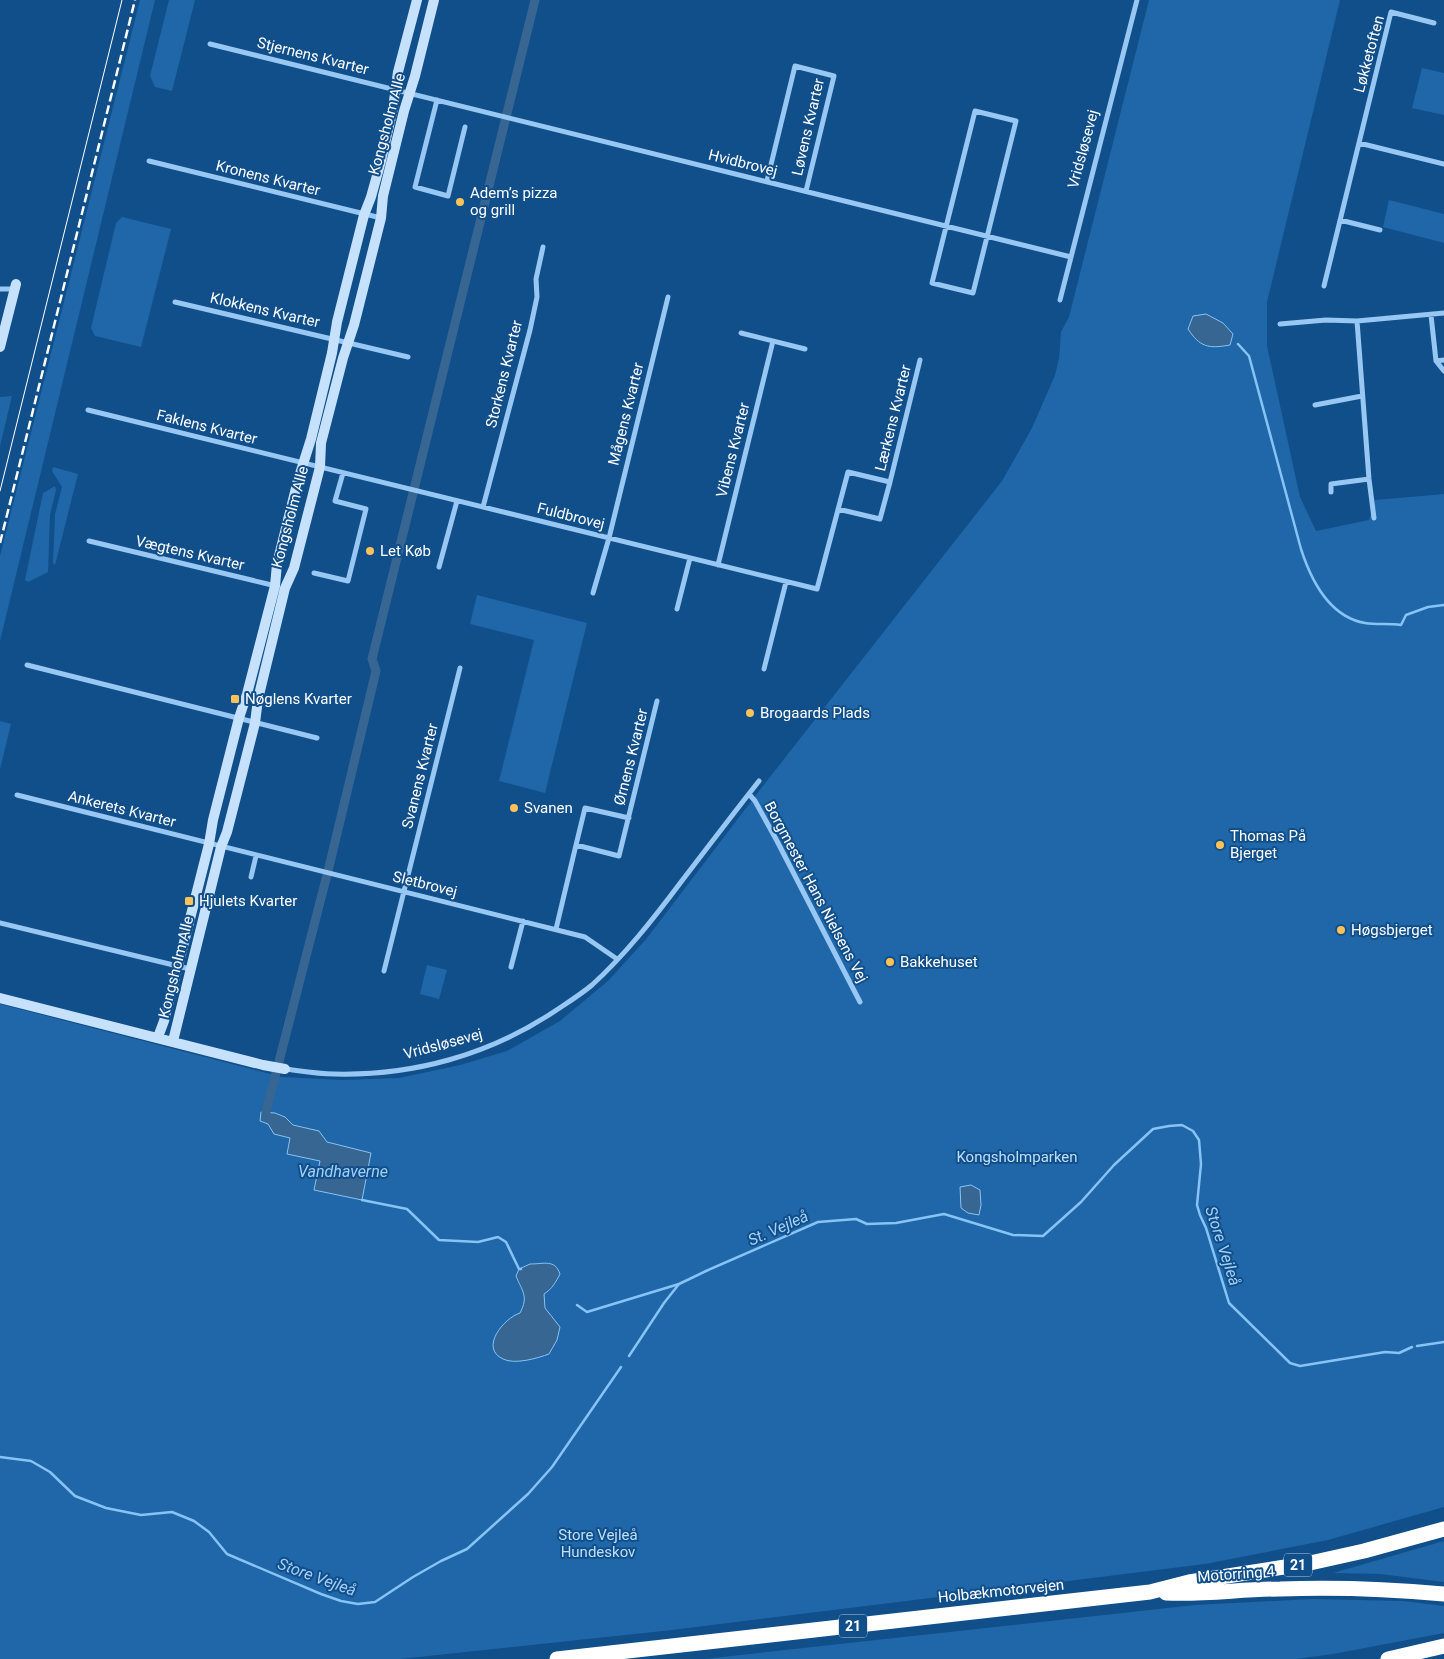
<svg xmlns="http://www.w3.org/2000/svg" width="1444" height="1659" viewBox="0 0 1444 1659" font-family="Roboto,sans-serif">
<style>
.green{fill:#1f67a9}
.water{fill:#386693;stroke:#88c3f5}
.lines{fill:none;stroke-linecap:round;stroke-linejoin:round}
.stream{stroke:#88c3f5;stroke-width:2.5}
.canal{stroke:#386693;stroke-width:9}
.street{stroke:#97c7f2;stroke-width:5}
.secondary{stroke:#c6e1fc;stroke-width:10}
.highway{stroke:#fff;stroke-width:15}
.tram{stroke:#fff;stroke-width:1}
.rail{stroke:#fff;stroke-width:2.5;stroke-dasharray:9 4;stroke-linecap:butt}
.poi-dot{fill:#ffc258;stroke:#114f8b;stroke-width:2}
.labels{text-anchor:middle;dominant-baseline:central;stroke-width:4;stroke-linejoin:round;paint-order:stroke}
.shield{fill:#114f8b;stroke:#b8cadc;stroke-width:1}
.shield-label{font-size:14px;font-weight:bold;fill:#fff}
.street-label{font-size:15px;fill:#fff;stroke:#114f8b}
.poi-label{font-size:15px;fill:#fff;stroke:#114f8b;text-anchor:start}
.park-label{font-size:15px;fill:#bedffd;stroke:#114f8b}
.water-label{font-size:16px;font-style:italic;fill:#a3d0f9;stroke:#114f8b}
</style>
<rect width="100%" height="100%" fill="#114f8b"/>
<path class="green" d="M140,0h15l-155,641v-85z
M169,0h26l-23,91 -17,-4 -5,-11z
M1149,0h191l-73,302v44l33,151 16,34 53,-11 6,-20 69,-6v1013l-116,33 -123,24 -533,66 -272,29h-400v-655l282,73 60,3 57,-2 61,-13 47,-14 53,-30 49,-41 38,-42 119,-156 236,-301 30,-53 23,-53 4,-16 2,-27 8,-15z
M1422,68l22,5v42l-32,-7z
M1389,200l55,14v29l-61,-16z
M122,217l49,12 -30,118 -46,-11 -4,-8 25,-105z
M12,396l-12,50v-49z
M53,467l25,7 -23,91 -2,-2 2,-49 7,-27 -10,-16z
M55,486l1,4 -6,25 -2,57 -20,10 -3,-2 18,-87z
M477,595l110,28 -42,170 -46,-12 35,-141 -64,-16z
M0,721l11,3 -11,45z
M427,965l20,5 -8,29 -19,-5z
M1444,1541v41l-64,-8 -47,-1z
M1312,1599l91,2 41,5v27l-111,21 -37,5h-592l491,-54z"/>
<path class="water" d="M1206,314l17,9 10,11 -3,11c-22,4 -30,2 -42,-16l5,-13z
M261,1112l14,1 10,4 8,8 26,6 8,11 44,11 -9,47 -48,-10 6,-29 -33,-7 3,-16 -16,-4 -6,-10 -8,-3z
M971,1185l9,5 1,15 -2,10 -11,-2 -7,-5 -1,-21z
M530,1264c14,0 25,-5 30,10 -4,8 -8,15 -16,20l1,14 15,19 -3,13 -8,14c-11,4 -34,11 -46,5 -24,-11 1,-41 17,-46 9,-17 2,-22 -4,-37l3,-7z"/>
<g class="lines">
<path class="stream" d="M1238,344l11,12 52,193c10,31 29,68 64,74 12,2 24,0 36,2l5,-10 22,-8 16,-2
M362,1200l45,9 32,31 39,2 20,-5 8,5 13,27h2
M577,1305l10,7 92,-28
M1417,1346l27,-4
M629,1356l35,-53 15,-19 27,-13 112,-49 38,-3 11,5 29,-1 48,-9 69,21 30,1 38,-34 33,-37 39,-36 16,-3 13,-1 11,6 6,9 2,24 -4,41 3,10 6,13 23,75 61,60 10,3 85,-14 14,1 13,-6
M0,1457l31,4 19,11 25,24 31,12 35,7 31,-3 22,9 15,11 18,22 94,40 20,7 17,3 17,-2 38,-25 28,-16 26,-12 61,-55 24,-27 69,-100"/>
<path class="canal" d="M266,1112l63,-245 47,-196 -4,-12 163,-659"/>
<path class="street" d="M210,44l861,213
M437,100l-22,87 33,9 17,-69
M975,111l41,10 -43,172 -41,-10z
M1359,143l85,21
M149,161l232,57
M767,181l28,-115 39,10 -28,115
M1340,220l40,10
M1324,286l67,-274 43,11
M0,289h14
M1060,300l77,-300
M175,302l233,55
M1431,315l5,46 8,10
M1357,321l87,-8
M1280,324l46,-4 31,1 12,158 5,39
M741,333l64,16
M1436,361l8,-1
M1315,405l47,-9
M88,410l729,179 31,-117 42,10 30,-122
M1331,492v-8l38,-5
M483,507l47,-177 7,-33 -1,-18 7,-32
M838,509l42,10 10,-37
M89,541l187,45
M718,565l55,-224
M439,567l18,-66
M314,573l34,8 18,-72 -31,-8 8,-28
M593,593l16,-55 59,-241
M677,609l13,-51
M27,665l290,73
M764,669l22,-87
M749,794l6,7 22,40 83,161
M17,795l568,142 32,22
M576,845l9,-37 44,10
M251,877l5,-21
M0,923l190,46
M556,929l20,-84 43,11 38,-155
M511,967l12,-46
M384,971l76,-303
M285,1069c16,2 33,5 49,5 79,2 155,-19 221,-63 12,-8 25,-16 37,-26 33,-30 62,-67 89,-103 26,-34 52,-68 78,-101"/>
<path class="secondary" d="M0,347l16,-63
M0,998l263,67 22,4
M158,1037l6,-16 45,-177 4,-24 26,-102 8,-24 28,-108 2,-22 21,-84 13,-41 21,-86 5,-31 27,-107 7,-18 10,-36 12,-53 5,-36 19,-72
M173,1041l48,-194 6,-15 28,-109 3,-24 27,-111 9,-20 26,-101 1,-24 22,-85 11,-33 27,-107 2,-22 21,-85 11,-35 19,-76"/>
<path class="highway" d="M1166,1593c38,2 76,-4 114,-4 55,-2 109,0 164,5
M557,1659l593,-67 39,-10 121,-19 54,-12 80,-22
M1388,1659l56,-13"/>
<path class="tram" d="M0,491l122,-491"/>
<path class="rail" d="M0,543l135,-543"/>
</g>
<g class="poi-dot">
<circle cx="460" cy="202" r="5"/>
<circle cx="370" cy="551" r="5"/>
<rect x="230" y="694" width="10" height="10" rx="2.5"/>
<circle cx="750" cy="713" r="5"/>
<circle cx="514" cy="808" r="5"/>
<circle cx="1220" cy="845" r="5"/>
<rect x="184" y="896" width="10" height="10" rx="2.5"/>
<circle cx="1341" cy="930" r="5"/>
<circle cx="890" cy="962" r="5"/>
</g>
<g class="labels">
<g class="shield">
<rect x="1284" y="1553.5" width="28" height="23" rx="4"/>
<rect x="839" y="1614.5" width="28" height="23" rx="4"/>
</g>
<g class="shield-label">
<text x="1298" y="1565">21</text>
<text x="853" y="1626">21</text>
</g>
<g class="street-label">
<text transform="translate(1369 54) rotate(-75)">Løkketoften</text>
<text transform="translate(313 56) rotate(14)">Stjernens Kvarter</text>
<text transform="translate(387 124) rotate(-75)">Kongsholm Alle</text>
<text transform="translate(808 127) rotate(-77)">Løvens Kvarter</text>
<text transform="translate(1083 149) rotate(-75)">Vridsløsevej</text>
<text transform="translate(743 163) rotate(14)">Hvidbrovej</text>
<text transform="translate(268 178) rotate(14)">Kronens Kvarter</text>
<text transform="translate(265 310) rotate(13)">Klokkens Kvarter</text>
<text transform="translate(504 374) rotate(-76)">Storkens Kvarter</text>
<text transform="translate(626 414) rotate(-76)">Mågens Kvarter</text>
<text transform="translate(893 418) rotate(-76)">Lærkens Kvarter</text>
<text transform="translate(207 427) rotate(14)">Faklens Kvarter</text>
<text transform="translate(733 450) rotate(-76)">Vibens Kvarter</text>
<text transform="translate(571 516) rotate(14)">Fuldbrovej</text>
<text transform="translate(290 517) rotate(-75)">Kongsholm Alle</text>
<text transform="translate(190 553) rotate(13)">Vægtens Kvarter</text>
<text transform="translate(631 757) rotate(-76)">Ørnens Kvarter</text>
<text transform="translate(420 776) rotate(-76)">Svanens Kvarter</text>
<text transform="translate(122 809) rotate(14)">Ankerets Kvarter</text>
<text transform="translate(425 884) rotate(14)">Sletbrovej</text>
<text transform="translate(816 892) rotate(62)">Borgmester Hans Nielsens Vej</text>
<text transform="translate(176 967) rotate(-76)">Kongsholm Alle</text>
<text transform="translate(443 1044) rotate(-15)">Vridsløsevej</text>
<text transform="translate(1236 1574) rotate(-4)">Motorring 4</text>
<text transform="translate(1001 1591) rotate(-6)">Holbækmotorvejen</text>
</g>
<g class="poi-label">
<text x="470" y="193">Adem’s pizza<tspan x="470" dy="17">og grill</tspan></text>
<text x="380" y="551">Let Køb</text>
<text x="245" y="699">Nøglens Kvarter</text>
<text x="760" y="713">Brogaards Plads</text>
<text x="524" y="808">Svanen</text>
<text x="1230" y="836">Thomas På<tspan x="1230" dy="17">Bjerget</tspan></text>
<text x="199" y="901">Hjulets Kvarter</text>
<text x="1351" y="930">Høgsbjerget</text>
<text x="900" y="962">Bakkehuset</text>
</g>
<g class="park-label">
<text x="1017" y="1157">Kongsholmparken</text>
<text x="598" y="1535">Store Vejleå<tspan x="598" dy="17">Hundeskov</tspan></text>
</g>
<g class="water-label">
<text x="343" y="1171">Vandhaverne</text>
<text transform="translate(778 1228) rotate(-24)">St. Vejleå</text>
<text transform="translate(1223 1246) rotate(72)">Store Vejleå</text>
<text transform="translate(317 1577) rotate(20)">Store Vejleå</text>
</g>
</g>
</svg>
